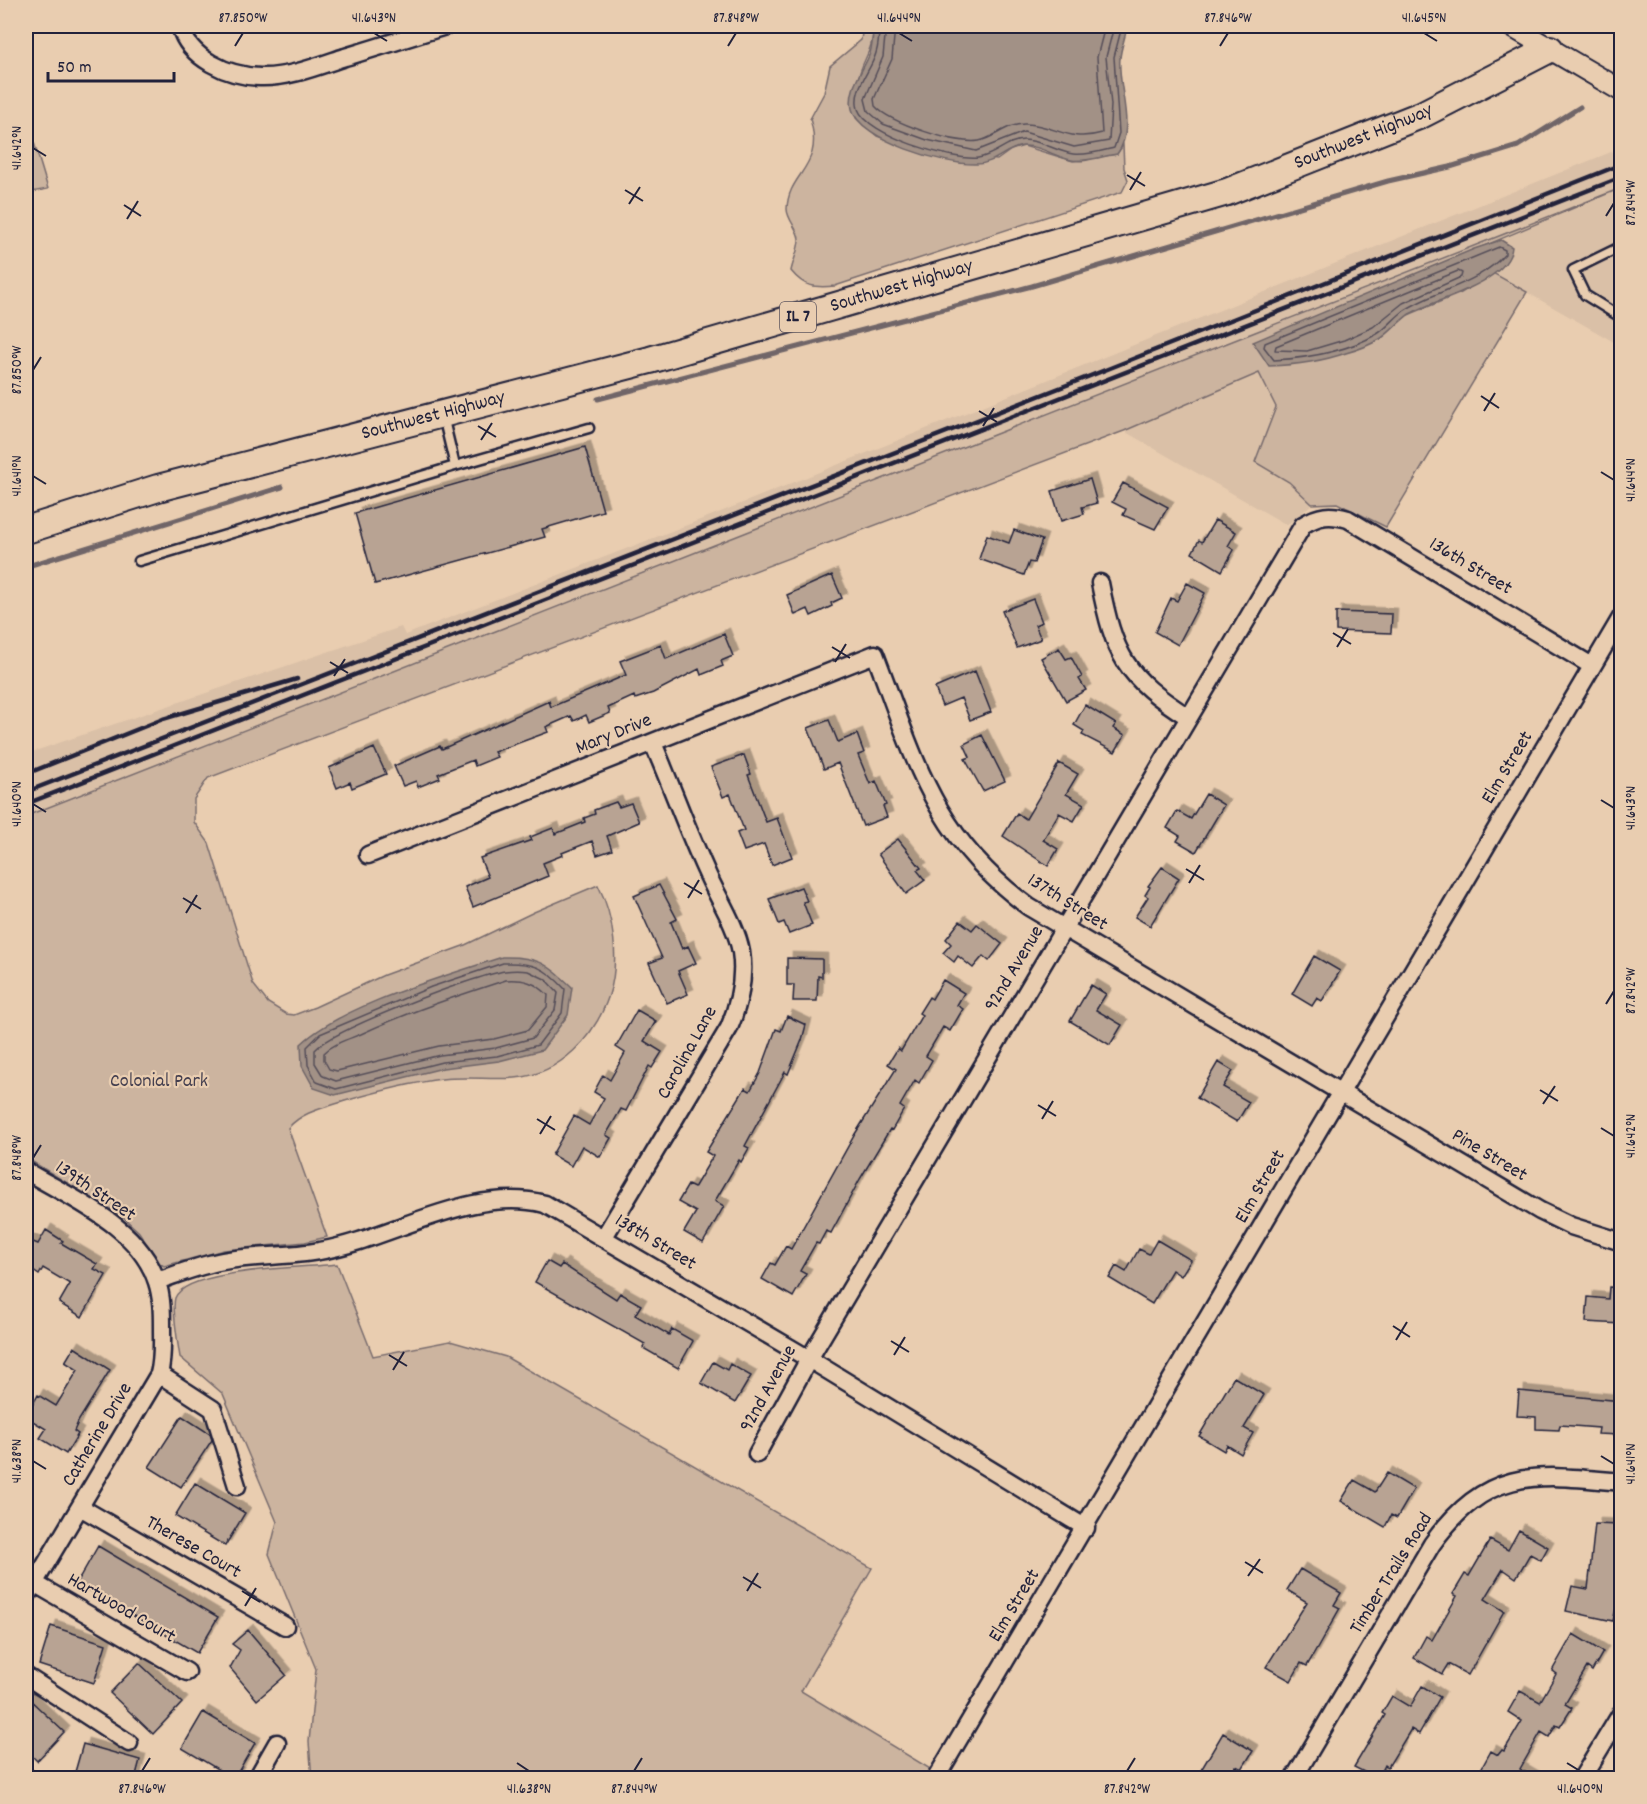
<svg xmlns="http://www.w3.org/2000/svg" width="1647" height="1804" viewBox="0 0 1647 1804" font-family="Dekko,sans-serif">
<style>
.built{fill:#dac0a7}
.green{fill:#ccb49f;stroke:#776b6d;stroke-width:1.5}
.water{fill:#a29186;stroke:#6f6568;stroke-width:1.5}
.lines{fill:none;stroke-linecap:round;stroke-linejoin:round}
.shore{stroke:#554e59;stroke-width:1.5}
.stream{stroke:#6f6568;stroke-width:5}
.building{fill:#b8a393;stroke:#22223b;stroke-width:1.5;filter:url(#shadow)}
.service-casing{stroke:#22223b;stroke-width:13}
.minor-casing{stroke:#22223b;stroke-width:21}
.tertiary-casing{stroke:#22223b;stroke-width:24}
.primary-casing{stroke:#22223b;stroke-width:30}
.service{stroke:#e9cdb0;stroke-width:8}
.minor{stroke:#e9cdb0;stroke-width:16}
.tertiary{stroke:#e9cdb0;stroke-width:20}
.primary{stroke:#e9cdb0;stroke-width:26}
.rail{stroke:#22223b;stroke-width:4.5}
.ticks{fill:none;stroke:#22223b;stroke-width:2}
.labels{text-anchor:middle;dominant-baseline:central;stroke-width:4.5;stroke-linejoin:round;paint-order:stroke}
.shield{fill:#e9cdb0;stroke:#5e555e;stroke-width:1.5}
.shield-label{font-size:18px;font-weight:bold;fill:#22223b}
.street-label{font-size:20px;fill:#22223b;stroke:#e9cdb0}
.park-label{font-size:20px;fill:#443f4f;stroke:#e9cdb0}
.neatline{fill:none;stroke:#22223b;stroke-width:2}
.ticks-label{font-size:15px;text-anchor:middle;fill:#22223b}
</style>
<defs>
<filter id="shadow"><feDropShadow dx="5.5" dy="-5.5" stdDeviation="0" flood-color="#0004"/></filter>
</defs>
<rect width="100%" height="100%" fill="#e9cdb0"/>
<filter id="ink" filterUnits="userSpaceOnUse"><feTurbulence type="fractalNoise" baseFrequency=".0167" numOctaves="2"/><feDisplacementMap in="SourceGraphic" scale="12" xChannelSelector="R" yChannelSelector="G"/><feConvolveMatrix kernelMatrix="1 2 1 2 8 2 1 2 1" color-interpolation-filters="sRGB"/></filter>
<g filter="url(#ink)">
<path class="built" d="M1621,148v198l-128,-73 6,-4 13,-22 -11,-7 101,-45 -1576,621v-62l375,-127 4,8 318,-124z
M1259,373l17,34 -20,55 33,20 23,22 -25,21 -163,-94z"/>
<path class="green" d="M863,26h10c1,25 -11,33 -15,54 -3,12 -2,25 -2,38l21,18 47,17 73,7 14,-10 13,-4 49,15 44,-7 6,-9 1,23 4,12 -6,12 -287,94c-21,2 -31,1 -44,-15 2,-10 8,-22 8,-32 -1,-10 -12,-20 -12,-30 1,-37 38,-41 23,-90l14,-26 6,-27 31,-26z
M26,116l22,73 -22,4z
M1621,188l-241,102v49l28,-24 53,-22 32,-20 34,19 -141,235 -49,-24 -25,1 -23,-22 -34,-20 21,-55 -17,-34 -135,58 -916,347 -14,21v23l15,21 44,141 15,19 18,11 8,1 21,-8 69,-32 79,-29 71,-34 64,-27c16,31 22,77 11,110 -14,42 -49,79 -94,83 -24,2 -48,-2 -73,1 -32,4 -66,13 -97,22 -21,7 -42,10 -57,27l39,109 -22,5 -81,8 -60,16 -5,-3 -20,-31 -17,-16 -96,-58v-342z
M337,1264l36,92 77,-15 56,16 366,211 -71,123 131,79 -5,8h-615l-3,-36 7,-73 -47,-115 8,-32 -54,-128 -43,-37c-2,-11 -8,-50 -5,-59 11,-30 133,-30 162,-34z"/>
<path class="water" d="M873,26h254c-1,10 -6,21 -7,32 -3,30 17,69 -3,96 -14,2 -32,9 -46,6 -15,-3 -32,-15 -48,-14 -17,2 -28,18 -46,18 -30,2 -118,-24 -125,-55 -5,-20 12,-39 18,-56 3,-9 3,-19 3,-27z
M1501,240l11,7c-3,36 -78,52 -104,68 -10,7 -18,18 -28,24 -10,6 -23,11 -34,14 -26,9 -49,12 -77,13l-16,-24 221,-93z
M502,957c35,-1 45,6 70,30l-4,28 -26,35 -43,11 -56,7 -108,27 -21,-7 -12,-22 -1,-22c41,-39 145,-68 201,-87z"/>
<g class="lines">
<path class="shore" d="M879,26c0,9 0,18 -3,27 -5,18 -24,36 -18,56 9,26 94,52 120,49 17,-2 29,-18 46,-18 17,0 33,12 49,14 12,2 29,-3 41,-6l5,-15 -5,-76 8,-31
M886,26l-3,31 -18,42 3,12 15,13 44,16 49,11 48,-19 50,15 35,-6 2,-36 -5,-48 8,-31
M895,26l-3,33 -18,40 1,7c15,17 82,39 104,35 16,-3 28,-18 47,-17 30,1 42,19 76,9l-5,-76 8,-31
M1499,247l6,3v4c-28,31 -67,35 -100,56 -10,7 -18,18 -28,24 -31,18 -68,24 -103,26l-10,-13 1,-4z
M1458,271l4,2 -1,4 -58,26 -30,24 -29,13 -37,11 -32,-1 1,-4z
M503,963c30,-1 42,4 62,26l-3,24 -24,32 -41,11 -55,6 -106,27 -19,-7 -9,-17 -1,-18 13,-13 111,-47z
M528,971l17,8 13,14 -3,17 -22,28 -37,10 -56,7 -104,26 -13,-5 -8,-13v-13c19,-21 158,-74 190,-79 7,-1 16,-1 23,0z
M506,980c18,-1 29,2 42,15l-1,12 -19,23 -34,9 -55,7 -102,25 -8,-2 -5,-9v-7c10,-10 25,-14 37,-19 47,-22 96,-38 145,-54z"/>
<path class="stream" d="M598,399l434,-113 356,-105 62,-14 68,-21 62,-39
M31,565l251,-78"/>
</g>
<path class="building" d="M585,447l18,64 -61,18 3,8 -170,47 -20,-71z
M1090,479l7,24 -15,4 2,7 -23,7 -9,-30z
M1123,483l45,24 -13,22 -32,-14 3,-6 -14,-7z
M1215,520l21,12 -8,14 6,4 -12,21 -30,-18 7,-13 3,2z
M1014,530l28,10 -8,23 -5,-1 -5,13 -45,-16 8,-24 22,8z
M832,575l10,23 -11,5 1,3 -21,10 -3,-7 -13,6 -8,-20z
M1187,583l18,10 -27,52 -23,-13 16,-34 6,3z
M1033,599l9,23 -7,3 6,14 -24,9 -15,-37z
M1336,612l56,2 -1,19 -55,-2z
M724,634l9,22 -12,5 2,5 -22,9 -2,-6 -46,24 -18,6 -1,-3 -26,12 2,5 -21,9 -3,-7 -12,6 -3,-5 -25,11 2,5 -54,20 3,5 -22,9 -2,-6 -35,14 2,4 -22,9 -2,-6 -13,5 -9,-20 46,-20 2,3 107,-48 2,6 75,-32 -6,-14 41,-16 5,14z
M1059,648l7,11 5,-2 11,20 -3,2 7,11 -20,11 -25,-43z
M975,671l16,41 -21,8 -9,-22 -19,8 -7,-18z
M1085,705l31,19 -3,4 12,7 -10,17 -33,-17 2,-4 -10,-6z
M829,720l9,22 19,-8 7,19 -6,2 12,29 6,-3 10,24 -3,1 4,11 -24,9 -25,-63 -14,6 -16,-41z
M982,735l23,46 -22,10 -18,-32 5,-2 -6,-13z
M374,748l12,26 -34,14 -2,-6 -13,6 -8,-20z
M744,755l7,19 -3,1 18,47 11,-4 15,39 -20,8 -8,-21 -20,7 -7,-18 7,-3 -14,-36 -7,3 -12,-30z
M1059,763l19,11 -12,20 18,10 -10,17 -15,-8 -16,27 15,9 -10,17 -45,-30 14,-23 9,6z
M1206,794l18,11 -28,47 -19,-11 3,-5 -13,-8 10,-17 14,8z
M616,802l3,5 12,-4 8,19 -32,14 5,14 -15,5 -5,-14 -30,12 1,2 -20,8 5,13 -75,31 -8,-20 23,-10 -8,-19 52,-18 -2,-3 23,-9 2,6 30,-12 -1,-4 11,-4 -1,-4z
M898,839l23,29 -4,2 8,10 -19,14 -28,-40z
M1162,867l17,11 -29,48 -15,-9 13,-20 -3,-2 5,-8 -2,-1z
M659,885l18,34 -6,3 11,27 6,-3 8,17 -18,8 10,23 -21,9 -18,-40 13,-5 -28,-62z
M801,887l6,14 -4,1 9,23 -23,9 -5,-12 -5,2 -10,-25z
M960,921l12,9 5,-6 25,20 -13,17 -6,-5 -10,12 -15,-12 -4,6 -11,-9 8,-9 -5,-5z
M1314,956l26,15 -18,30 -5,-3 -5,8 -20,-12z
M787,958l35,1v18l-4,-1 -1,25h-24l1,-16h-7z
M943,980l21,13 -7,12 6,4 -13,22 -7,-4 -17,29 6,4 -13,23 -4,-3 -15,26 4,3 -12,21 -2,-1 -30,50 -29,54 -5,-2 -7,13 -3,-1 -16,28 6,3 -13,23 -31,-18 9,-16 4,2 11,-19 5,3 64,-115 41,-65 -8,-5 10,-16 3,3 21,-36 -3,-2 10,-16 3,2z
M1091,985l15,9 -10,16 26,15 -12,20 -40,-24z
M637,1010l19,11 -12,20 18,11 -10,16 -3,-2 -23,45 -5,-2 -15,26 5,3 -11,19 -18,-11 -11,20 -19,-11 22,-39 15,9 15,-27 -10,-6 9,-17 7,5 15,-27 -9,-6z
M787,1016l19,9 -4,15 -14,34 -3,-2 -40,74 4,2 -8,14 -2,-2 -24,41 9,5 -21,37 -19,-11 12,-20 -18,-10 10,-17 6,3 19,-32 -7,-4 39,-64 5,3 10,-18 16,-44 5,2z
M1218,1062l15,9 -10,16 26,15 -12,20 -40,-24z
M46,1230l17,11 -2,2 36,21 -3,5 12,6 -24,42 -23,-14 11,-19 -27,-16 -4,7 -13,-9v-27l12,5z
M1157,1240l34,20 -10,16 -9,-6 -20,34 -43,-26 7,-12 10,6 13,-23 10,5z
M547,1261l12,7 3,-4 54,35 4,-6 21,12 -6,10 34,20 3,-6 21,12 -15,27 -35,-20 2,-4 -110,-62z
M1609,1287l13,1v36l-36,-2 2,-25 20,2z
M74,1347l36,23 -31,50 -5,11 4,3 -12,20 -26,-16 6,-9 -20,-12 12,-22 18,11 22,-36 -13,-8z
M713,1362l14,8 3,-6 21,12 -16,27 -34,-20z
M1234,1377l30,18 -20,33 9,5 -12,21 -14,-9 -3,6 -25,-15z
M1519,1391l103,10 -2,34 -22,-1 1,-6 -39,-3 -1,5 -23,-1v-12l-19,-1z
M182,1416l28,18 2,6 -31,47 -32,-20z
M1387,1473l27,16 -17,29 -6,-3 -6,12 -44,-26 13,-21 21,12z
M195,1483l50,30 -20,33 -50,-30z
M1595,1524l24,1 -2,18h5v66l-6,-1 -3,13 -47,-10 6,-25 16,3z
M1519,1530l29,17 -7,13 -11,-6 -14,24 -13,-9 -18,30 19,12 -36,64 -20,-11 -6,10 -28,-16 12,-22 6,4 25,-44 -4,-2 12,-20 4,2 21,-36 18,10z
M98,1546l120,71 -21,36 -120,-70z
M1300,1569l41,24 -7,12 6,3 -22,39 -11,19 -6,-3 -10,18 -25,-14 41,-65 -20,-12z
M51,1626l55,18 -12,39 -55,-18z
M248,1630l38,45 -29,25 -27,-32 10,-18 -8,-6z
M1573,1634l30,18 -11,19 -5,-4 -22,37 7,4 -12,19 -4,-2 -7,12 -8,-5 -21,37 17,10h-45l-12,-8 11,-20 7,4 4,-5 2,1 18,-30 -14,-9 12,-21 20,11 16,-28 -4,-3z
M139,1663l43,40 -29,31 -43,-41z
M1422,1686l18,11 -21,37 -8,-5 -23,38 -3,-2 -7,14 -24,-12 31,-52 -3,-2 10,-17 18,11z
M26,1696l38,36 -27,29 -11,-11z
M203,1712l52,31 -21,36 -52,-31z
M1223,1733l30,18 -11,18 -6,-3 -7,13h-14l-14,-9z
M83,1744l57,16 -5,19h-62z"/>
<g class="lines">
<defs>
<path id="service" d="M1622,246l-49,24 12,25 37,23
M443,416l12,50 134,-38
M139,561l316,-95"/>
<path id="minor" d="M180,26c9,33 48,50 80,51 28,1 58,-11 85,-20 34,-10 67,-21 101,-31
M1100,583c14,72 25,94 88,134
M368,855l507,-201c40,105 58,183 154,253l511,304 31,15 51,16
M26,1171c46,28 113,55 131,111 5,15 5,31 5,46 0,16 1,31 -3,46l-133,223
M604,1237l125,-209c10,-24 16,-50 12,-76 -5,-28 -24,-55 -35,-81 -19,-42 -35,-86 -53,-128
M157,1281c21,-7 43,-16 66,-20 31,-6 64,-4 96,-10 73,-12 151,-66 226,-47l264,155 277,169
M159,1374l54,35 24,77
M757,1454l52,-95 494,-834c16,-10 27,-11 45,-6l244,147
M80,1507l205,119
M34,1583l153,89
M26,1676l103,67
M26,1777l1,1
M257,1778l20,-35
M936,1778l686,-1162
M1294,1778l138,-234c56,-78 103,-70 190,-62
M1582,1778l40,-66"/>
<path id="tertiary" d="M1511,26l111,65"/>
<g id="primary">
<path id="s1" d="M26,530l132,-42 492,-128 577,-168 194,-77 129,-66"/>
</g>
</defs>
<use href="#service" class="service-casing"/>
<use href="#minor" class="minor-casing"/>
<use href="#tertiary" class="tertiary-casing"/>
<use href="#primary" class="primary-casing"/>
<use href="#service" class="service"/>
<use href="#minor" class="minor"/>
<use href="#tertiary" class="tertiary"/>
<use href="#primary" class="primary"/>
<path class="rail" d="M26,774l137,-55 134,-40
M26,792l1064,-416 532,-212
M26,804l1596,-627"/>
</g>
</g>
<path class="ticks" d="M374,33l13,8M899,33l13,8M1424,33l13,8M235,46l8,-13M728,46l8,-13M1220,46l8,-13M33,148l13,8M1127,175l18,11M625,190l18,11M1130,190l11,-18M629,204l11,-17M124,205l17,11M1606,216l8,-13M127,219l11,-18M33,370l8,-13M1481,396l18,12M979,411l18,11M1484,411l11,-18M478,426l18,11M983,426l11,-18M481,440l11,-17M1601,472l13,8M33,476l13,8M1333,633l18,11M832,647l18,11M1337,647l11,-18M330,662l18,11M835,662l11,-18M334,676l11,-17M1601,800l13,8M33,804l13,8M1186,869l18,11M684,883l18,11M1189,883l11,-18M183,898l18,11M688,898l11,-18M186,913l11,-18M1606,1004l8,-13M1540,1090l18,11M1543,1104l12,-18M1038,1105l18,11M537,1119l18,11M1042,1119l11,-18M1601,1128l13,8M540,1134l11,-18M33,1158l8,-13M1393,1326l17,11M1396,1340l11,-18M891,1341l18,11M389,1355l18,11M894,1355l11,-18M393,1370l11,-18M1601,1456l13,8M33,1461l13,8M1245,1562l18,11M1248,1576l12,-17M743,1577l18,11M242,1591l18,11M747,1591l11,-18M245,1606l11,-18M517,1763l12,8M1567,1763l13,8M142,1771l8,-13M634,1771l8,-13M1127,1771l8,-13"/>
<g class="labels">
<rect class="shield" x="780" y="302" width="36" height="30" rx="4.5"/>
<g class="shield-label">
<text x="798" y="317">IL 7</text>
</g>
<g class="street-label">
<text stroke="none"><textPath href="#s1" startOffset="1395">Southwest Highway</textPath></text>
<text stroke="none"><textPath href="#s1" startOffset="909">Southwest Highway</textPath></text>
<text stroke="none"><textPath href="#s1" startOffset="423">Southwest Highway</textPath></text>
<text transform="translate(1470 567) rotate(31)">136th Street</text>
<text transform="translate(614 735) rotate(-22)">Mary Drive</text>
<text transform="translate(1508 768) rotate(-59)">Elm Street</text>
<text transform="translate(1067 903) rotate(32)">137th Street</text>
<text transform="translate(1015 969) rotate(-59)">92nd Avenue</text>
<text transform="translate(688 1053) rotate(-61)">Carolina Lane</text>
<text transform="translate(1489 1156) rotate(31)">Pine Street</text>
<text transform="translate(1261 1187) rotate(-60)">Elm Street</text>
<text transform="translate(95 1192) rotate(34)">139th Street</text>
<text transform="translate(655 1243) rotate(31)">138th Street</text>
<text transform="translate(769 1389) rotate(-61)">92nd Avenue</text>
<text transform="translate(98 1435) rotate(-59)">Catherine Drive</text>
<text transform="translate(193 1548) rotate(30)">Therese Court</text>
<text transform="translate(1392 1574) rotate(-58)">Timber Trails Road</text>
<text transform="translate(1015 1606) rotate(-59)">Elm Street</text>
<text transform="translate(121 1609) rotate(30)">Hartwood Court</text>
</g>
<g class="park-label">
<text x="159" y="1082">Colonial Park</text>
</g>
</g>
<rect width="1647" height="1804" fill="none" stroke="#e9cdb0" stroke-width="66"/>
<path d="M48 72v9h126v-9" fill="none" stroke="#22223b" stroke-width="3"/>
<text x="57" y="72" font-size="18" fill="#22223b" stroke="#e9cdb0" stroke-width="4.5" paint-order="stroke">50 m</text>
<rect x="33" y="33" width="1581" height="1738" class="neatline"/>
<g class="ticks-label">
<text x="243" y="22">87.850°W</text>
<text x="374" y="22">41.643°N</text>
<text x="736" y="22">87.848°W</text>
<text x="899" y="22">41.644°N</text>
<text x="1228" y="22">87.846°W</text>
<text x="1424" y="22">41.645°N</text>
<text transform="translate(16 148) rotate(-90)" y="5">41.642°N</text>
<text transform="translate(1630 203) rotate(-90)" y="5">87.844°W</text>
<text transform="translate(16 370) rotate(-90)" y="5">87.850°W</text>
<text transform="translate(16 476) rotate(-90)" y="5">41.641°N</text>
<text transform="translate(1630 480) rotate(-90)" y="5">41.644°N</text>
<text transform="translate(16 804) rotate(-90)" y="5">41.640°N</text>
<text transform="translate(1630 808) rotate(-90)" y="5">41.643°N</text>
<text transform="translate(1630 991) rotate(-90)" y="5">87.842°W</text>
<text transform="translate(1630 1136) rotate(-90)" y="5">41.642°N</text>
<text transform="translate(16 1158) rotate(-90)" y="5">87.848°W</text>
<text transform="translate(16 1461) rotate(-90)" y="5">41.638°N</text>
<text transform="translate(1630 1464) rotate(-90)" y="5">41.641°N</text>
<text x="142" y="1793">87.846°W</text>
<text x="529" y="1793">41.638°N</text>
<text x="634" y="1793">87.844°W</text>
<text x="1127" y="1793">87.842°W</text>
<text x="1580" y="1793">41.640°N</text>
</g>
</svg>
